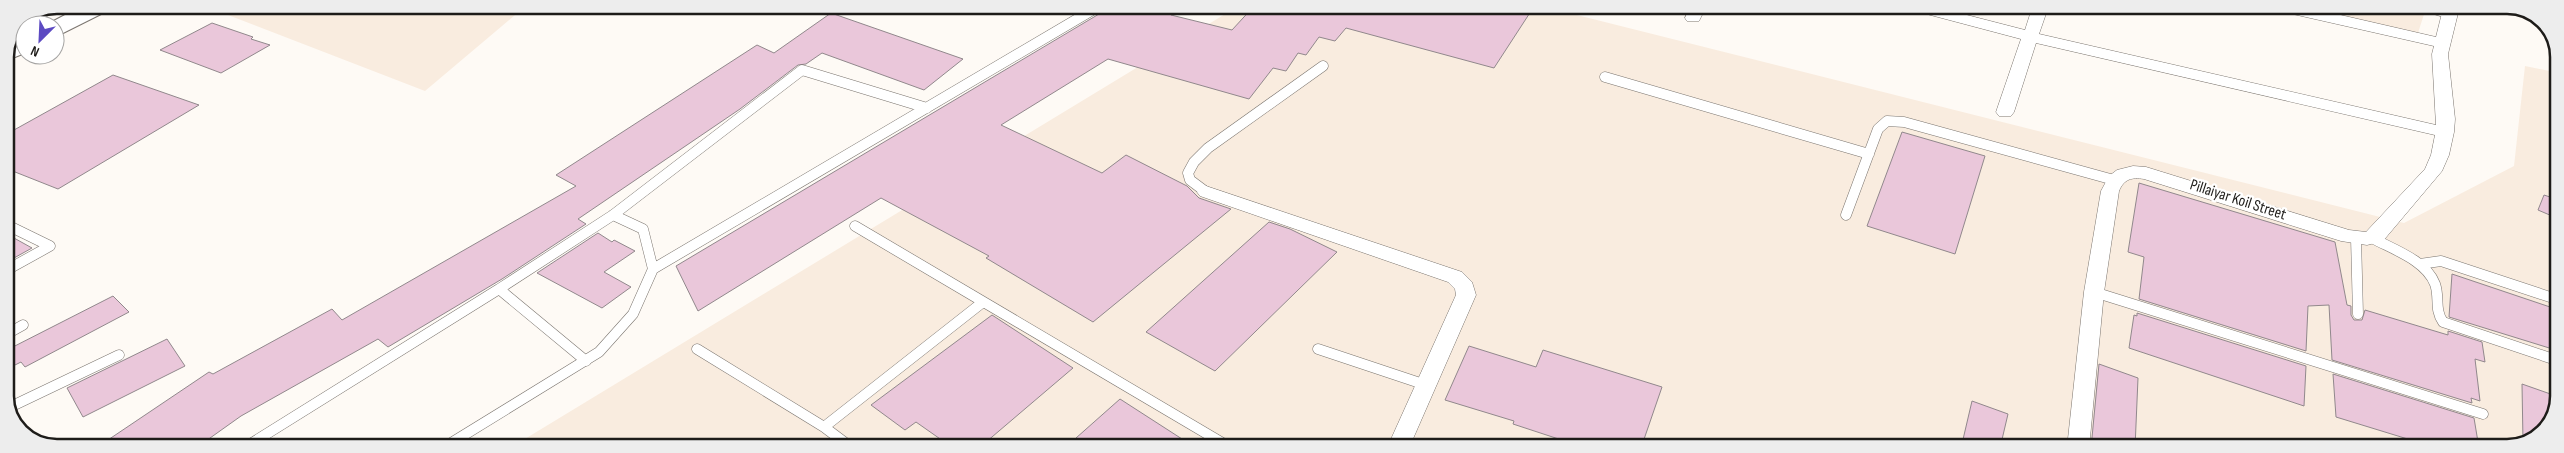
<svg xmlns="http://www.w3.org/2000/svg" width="2564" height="453" viewBox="0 0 2564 453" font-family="'Sofia Sans Condensed',sans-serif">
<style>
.built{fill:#f9ecdf}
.building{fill:#eac7da;stroke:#91888c}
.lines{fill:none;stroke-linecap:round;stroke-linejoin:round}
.lane-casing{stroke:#7b756f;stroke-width:11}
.street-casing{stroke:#7b756f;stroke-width:1}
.secondary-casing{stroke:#7b756f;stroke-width:2}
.lane{stroke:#fff;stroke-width:10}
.street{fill:#fff;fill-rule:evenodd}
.secondary{fill:#fff;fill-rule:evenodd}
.labels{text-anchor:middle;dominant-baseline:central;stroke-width:4.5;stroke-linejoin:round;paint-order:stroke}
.street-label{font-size:16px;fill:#1e1c19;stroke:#fff}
.rim{fill:none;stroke:#1e1c19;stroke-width:2.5}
</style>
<rect width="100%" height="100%" fill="#fefaf5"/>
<path class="built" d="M202,5h325l-102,86z
M1240,5h297l867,218 110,-57 11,-100 34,7v331l-17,31 -34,13h-1998z
M2257,5h170l-10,31z"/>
<path class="building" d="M1108,5h80l-17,10 61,15 23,-25h280l-41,63 -148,-40 -11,13 -16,-4 -13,18 -8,-2 -12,18 -13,-3 -24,31 -141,-40 -107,66 101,48 24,-18 61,31 12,12 32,11 -138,113 -107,-64 3,-2 -108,-58 -183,113 -22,-45 428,-255z
M831,13l132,46 -39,31 -102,-37 -16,11 -8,1 -58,44 -162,110 8,5 -84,55 -114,68 -10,-8 -137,77 -45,32h-100l113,-76 4,2 119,-65 10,11 234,-134 -20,-11 201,-130 17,8z
M212,23l41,14 -2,2 19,6 -49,28 -61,-23z
M113,75l86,30 -141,84 -53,-21v-33z
M1902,132l83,24 -30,98 -88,-28z
M2139,183l196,59 12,63 4,1v9l3,5h8l3,-10 83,25v-4l34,11 3,20 -10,-3 5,42 -9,-3 1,5 -140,-43 -3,-55 -21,1 -2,45 -167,-52 5,-42 -16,-5z
M2544,195l15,5v19l-21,-9z
M1269,222l21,7 47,23 -122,119 -69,-39z
M5,233l27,15 -27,15z
M598,233l14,9 2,-2 21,11 -31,21 27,15 -29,21 -65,-35z
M2452,274l107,36v41l-110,-34z
M113,296l16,16 -104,55 -4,-5 -16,8v-19z
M2137,313l169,53 -2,40 -175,-58 5,-33 3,1z
M992,315l81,53 -94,80h-26l-37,-26 -11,8 -34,-25z
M167,339l18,27 -102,51 -16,-29z
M1469,346l67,21 7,-17 119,37 -21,61h-55l-73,-24 1,-3 -69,-21z
M2099,364l39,14 -3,70h-44z
M2333,374l141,44 5,30h-42l-101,-31z
M2522,384l37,13v7l-17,31 -19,7z
M1120,399l76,49h-105l-15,-10z
M1972,401l36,13 -8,34h-39z"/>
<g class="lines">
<defs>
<path id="lane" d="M2422,5l28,9
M1605,77l264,77
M1206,192l-16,-12 -2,-7 6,-11 14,-14 115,-82
M1846,215l32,-86 9,-8 17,1 210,58
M5,224l45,22 -45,25
M855,226l376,222
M2356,238l2,76
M2372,238c20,11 54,22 63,46 5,14 -1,25 8,38l116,39
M2420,264l21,-3 118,39
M653,269l448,-264
M499,289l114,-74 189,-145 125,38
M2094,292l389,122
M5,335l18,-10
M697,349l127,78 28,21
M1318,349l108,36
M8,408l111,-53
M824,427l159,-125
M244,448l255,-159 87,72
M443,448l156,-96 34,-38 20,-45 -10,-40 -30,-14"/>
<path id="street" d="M1691,5h16l-8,16h-12l-2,-3z
M1902,5h26l97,25 8,-25h16l-10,29 397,91 -4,-71 2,-8 -159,-36 -7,-5h29l139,32 8,-32h16l-12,49 7,65 -1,13 -5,23 -7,16 -59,70 -16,4 -26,-4 -197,-62c-12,-2 -20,0 -25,12l-15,101 -15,156h-22l17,-156 17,-101 8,-15 8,-6 16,-4 13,1 203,63 17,2 59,-63 6,-14 4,-20 -399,-92 -22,69 -3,4h-12l-3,-4 25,-73 -117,-31z
M1206,186l256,86 10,10 4,13 -67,153h-22l69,-153 -1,-6 -7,-7 -248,-86 -3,-4 3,-4z"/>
<path id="secondary" d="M84,5h28l-3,5 -46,23 -8,2v-10h-9z
M25,37v16l-20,8 6,-18z"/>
</defs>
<use href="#lane" class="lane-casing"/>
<use href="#street" class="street-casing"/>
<use href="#secondary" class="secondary-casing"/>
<use href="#lane" class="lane"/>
<use href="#street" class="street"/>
<use href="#secondary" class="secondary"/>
</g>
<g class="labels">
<g class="street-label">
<text transform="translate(2238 200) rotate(18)">Pillaiyar Koil Street</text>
</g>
</g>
<path d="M0 0H2564V453H0ZM57 14H2507A43 43 0 0 1 2550 57V396A43 43 0 0 1 2507 439H57A43 43 0 0 1 14 396V57A43 43 0 0 1 57 14Z" fill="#ededed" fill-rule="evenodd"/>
<path class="rim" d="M57 14H2507A43 43 0 0 1 2550 57V396A43 43 0 0 1 2507 439H57A43 43 0 0 1 14 396V57A43 43 0 0 1 57 14Z"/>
<g transform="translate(40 40) rotate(204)"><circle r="24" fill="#ffffff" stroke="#a5a4a3"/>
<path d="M0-4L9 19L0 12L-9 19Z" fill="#5c4ac2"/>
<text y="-8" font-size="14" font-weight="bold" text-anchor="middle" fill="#1e1c19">N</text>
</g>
</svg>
